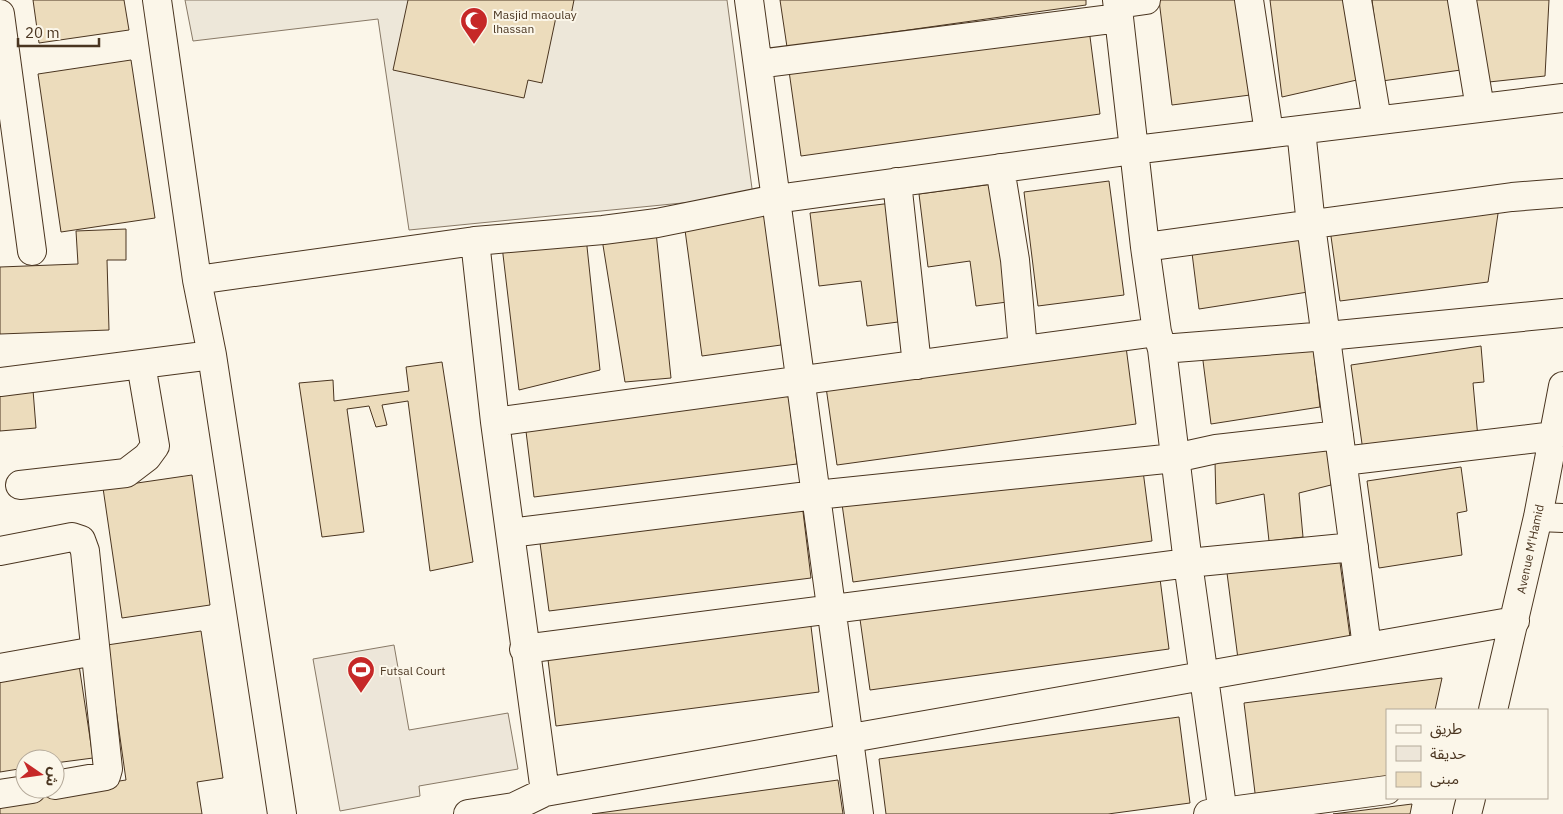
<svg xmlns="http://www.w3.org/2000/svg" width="1563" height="814" viewBox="0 0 1563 814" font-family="'IBM Plex Sans','Noto Sans Arabic',sans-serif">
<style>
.green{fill:#ede6d9;stroke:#887966}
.parking{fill:#ede7d9;stroke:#887966}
.building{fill:#ecdcbc;stroke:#4a3520}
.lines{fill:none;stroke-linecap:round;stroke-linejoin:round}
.minor-casing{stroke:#4a3520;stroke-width:30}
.minor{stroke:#fbf6e9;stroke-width:28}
.labels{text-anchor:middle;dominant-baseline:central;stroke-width:4;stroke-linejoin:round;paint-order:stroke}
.poi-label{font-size:12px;fill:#4a3520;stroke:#fbf6e9;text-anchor:start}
.street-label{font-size:12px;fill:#4a3520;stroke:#fbf6e9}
</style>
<rect width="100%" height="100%" fill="#fbf6e9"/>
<path class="green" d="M394,645l15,85 99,-17 10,56 -99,17 1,10 -80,15 -27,-152z"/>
<path class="parking" d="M185,0h542l26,196 -344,34 -31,-211 -185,22z"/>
<path class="building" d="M33,0h91l5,30 -90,13z
M408,0h166l-4,20 -14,-3 -14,66 -14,-3 -4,18 -131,-28z
M780,0h306v5l-299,42z
M1159,0h87l12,94 -86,11z
M1270,0h82l18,77 -88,20z
M1372,0h87l9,69 -86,12z
M1476,0h73l-4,76 -56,6z
M1089,29l11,85 -299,42 -12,-85z
M131,60l24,158 -94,14 -23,-158z
M1109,181l15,114 -86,11 -14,-114z
M1001,183l14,118 -39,5 -6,-45 -42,6 -9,-73z
M1500,200l-12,82 -148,19 -11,-79z
M892,203l14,118 -39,5 -6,-45 -42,5 -9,-73z
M768,212l13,133 -79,11 -17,-126z
M1300,222l8,70 -109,17 -9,-72z
M126,229v31h-19l2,70 -109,4v-67l78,-3 -2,-33z
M656,232l15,146 -46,4 -23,-143z
M586,237l14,133 -81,20 -17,-144z
M1312,337l8,70 -109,17 -9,-71z
M1125,339l11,85 -299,41 -12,-85z
M1481,346l3,36 -11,1 5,55 -115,13 -12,-86z
M442,362l31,200 -43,9 -22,-170 -26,4 5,20 -11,2 -7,-21 -22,3 17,123 -42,5 -23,-154 34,-3 1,21 75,-10 -3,-24z
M787,381l10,83 -263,33 -10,-82z
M33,390l3,38 -36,3v-39z
M1329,447l2,38 -32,8 4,44 -34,4 -5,-47 -48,10 -1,-43z
M1141,455l11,86 -299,41 -12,-85z
M1461,467l6,44 -10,2 5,42 -83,13 -12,-87z
M192,475l18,130 -88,13 -19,-130z
M801,495l10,83 -262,33 -11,-83z
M1339,555l11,82 -112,22 -11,-86z
M1158,563l11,86 -299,41 -12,-85z
M809,610l10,82 -263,34 -10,-83z
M201,631l22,147 -26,4 5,32h-202v-15l126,-19 -19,-135z
M79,665l14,93 -38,5v-4h-30v9l-25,4v-96z
M1442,678l-7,32h-48v73l-131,18 -12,-98z
M1179,717l11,86 -82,11h-222l-7,-55z
M838,780l5,34h-251z
M1412,804l-2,10h-77z"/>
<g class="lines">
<defs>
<path id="minor" d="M157,0l40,280 15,75 70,459
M749,0l110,814
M1117,0l28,247 12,85 5,17 26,214 35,251
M1249,0l20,133
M1357,0l20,120
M1462,0l18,108
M1118,4l28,-4
M0,14l32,237
M758,64l361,-46
M1301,130l10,95 56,422
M1000,168l15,92 8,90
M897,182l20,183
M475,241l20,181 50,370
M1145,247l367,-50 51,-4
M197,280l278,-39 128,-11 54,-7 119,-24 358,-49 429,-52
M1162,349l165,-13 236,-23
M0,382l212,-27
M495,422l662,-90
M1343,461l211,-25
M20,485l106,-12 21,-16 8,-11 -14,-82
M1538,517l25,1
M510,533l306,-38 359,-37 41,-9 123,-14
M0,551l72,-14 9,3 4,11 23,218 -2,7 -51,9
M524,649l664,-86 166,-16
M0,668l95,-17
M1493,710l45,-193 25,-131
M0,794l32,-5
M468,814l46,-7 31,-15 970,-171
M1208,814l179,-24
M1467,814l4,-16"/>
</defs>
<use href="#minor" class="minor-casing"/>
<use href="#minor" class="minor"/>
</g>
<defs>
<symbol id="mosque-pin" viewBox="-11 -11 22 30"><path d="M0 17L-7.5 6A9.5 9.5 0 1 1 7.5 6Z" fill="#c62828" stroke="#fbf6e9"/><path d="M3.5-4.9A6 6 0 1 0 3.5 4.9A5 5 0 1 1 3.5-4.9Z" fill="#fff"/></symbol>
<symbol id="stadium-pin" viewBox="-11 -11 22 30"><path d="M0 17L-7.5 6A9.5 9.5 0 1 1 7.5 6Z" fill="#c62828" stroke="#fbf6e9"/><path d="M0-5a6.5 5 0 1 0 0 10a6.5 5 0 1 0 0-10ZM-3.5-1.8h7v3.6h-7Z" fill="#fff"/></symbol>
</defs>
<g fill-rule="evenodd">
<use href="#mosque-pin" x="458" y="5" width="32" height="43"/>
<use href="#stadium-pin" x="345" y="654" width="32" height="43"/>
</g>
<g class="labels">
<g class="poi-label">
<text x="493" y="14">Masjid maoulay<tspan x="493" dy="14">lhassan</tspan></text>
<text x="380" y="670">Futsal Court</text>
</g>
<g class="street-label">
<text transform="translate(1530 549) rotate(-78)">Avenue M'Hamid</text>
</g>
</g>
<rect x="1386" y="709" width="162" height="90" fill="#fbf6e9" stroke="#b4a999"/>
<rect x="1396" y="725" width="25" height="8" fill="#fbf6e9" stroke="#b4a999"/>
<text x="1430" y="734" font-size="15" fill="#4a3520">طريق</text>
<rect x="1396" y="746" width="25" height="15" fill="#ede6d9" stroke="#b4a999"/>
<text x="1430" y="759" font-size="15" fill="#4a3520">حديقة</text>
<rect x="1396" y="772" width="25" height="15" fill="#ecdcbc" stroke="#b4a999"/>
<text x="1430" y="784" font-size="15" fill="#4a3520">مبنى</text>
<g transform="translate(40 774) rotate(103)"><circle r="24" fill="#fbf6e9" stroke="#b4a999"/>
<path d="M0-4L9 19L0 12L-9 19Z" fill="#c62828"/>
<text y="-8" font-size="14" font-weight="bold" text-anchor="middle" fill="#4a3520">ش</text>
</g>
<path d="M18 38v8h81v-8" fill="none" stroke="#4a3520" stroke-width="2.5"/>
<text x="25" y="38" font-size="15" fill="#4a3520" stroke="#fbf6e9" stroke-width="4" paint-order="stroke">20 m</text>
</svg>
